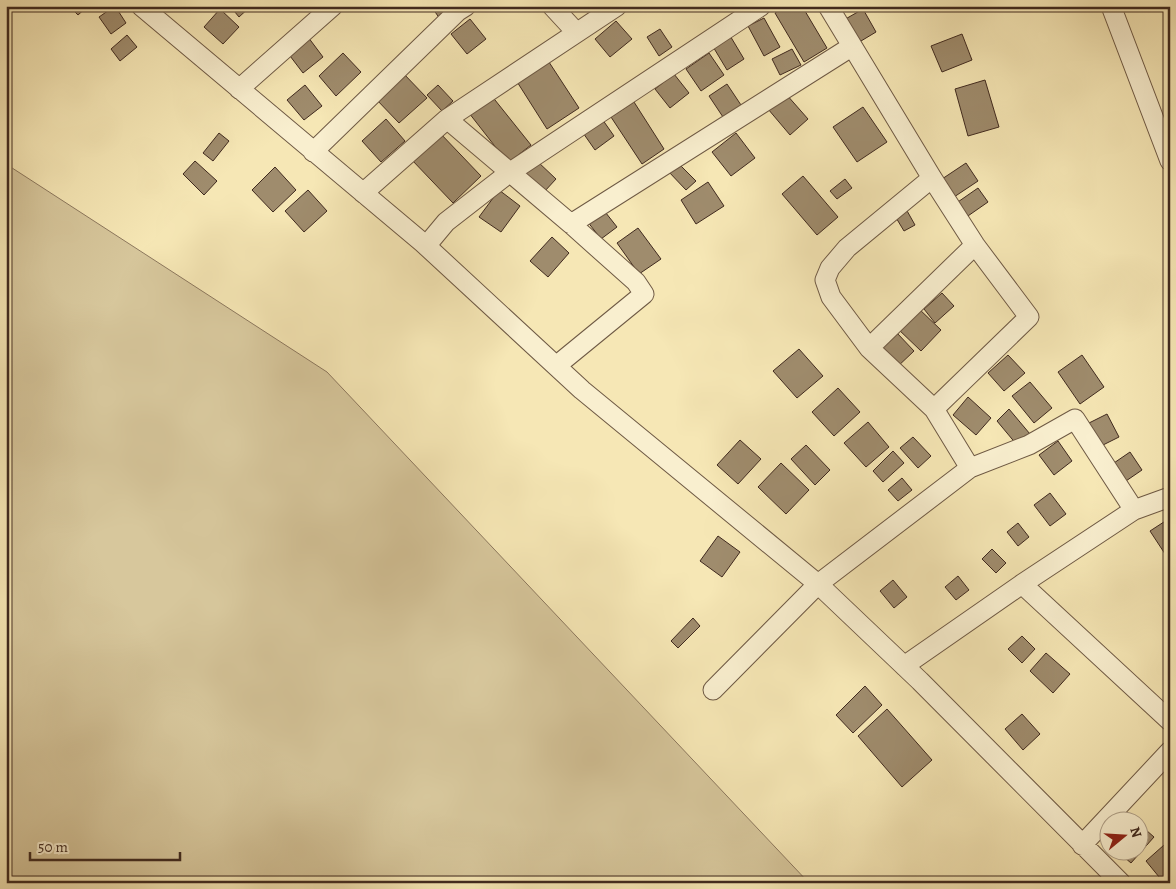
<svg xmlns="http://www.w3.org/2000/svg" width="1176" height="889" viewBox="0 0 1176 889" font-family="Alegreya,serif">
	<rect width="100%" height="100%" fill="#f6e7b5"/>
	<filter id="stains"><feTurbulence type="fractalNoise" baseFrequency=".004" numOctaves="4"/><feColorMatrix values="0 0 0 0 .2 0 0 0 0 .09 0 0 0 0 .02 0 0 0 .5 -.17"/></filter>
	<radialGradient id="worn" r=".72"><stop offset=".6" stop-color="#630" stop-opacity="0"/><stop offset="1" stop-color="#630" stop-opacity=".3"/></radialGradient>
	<path fill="#d7c79c" stroke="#8c785e" d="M6 164 327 372 809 883H6Z"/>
	<path fill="#9f8c6d" stroke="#402a1f" d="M73 6H88L78 15 71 8Z
		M115 6 126 23 111 34 99 17Z
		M230 6H251L239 17Z
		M431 6H457L440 19Z
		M785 6H802L827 48 804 62 775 13Z
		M220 9 239 27 223 44 204 27Z
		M863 9 876 32 856 44 842 21Z
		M764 18 780 47 764 56 748 26Z
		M470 19 486 39 467 54 451 34Z
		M616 21 632 39 610 57 595 39Z
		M660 29 672 47 659 56 647 37Z
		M729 34 744 59 727 70 712 45Z
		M962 34 972 60 942 72 931 46Z
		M127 35 137 47 120 61 111 49Z
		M308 37 323 57 303 73 287 52Z
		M792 49 801 65 780 75 772 59Z
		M343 53 361 72 336 96 319 76Z
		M709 53 724 75 701 91 686 69Z
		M545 56 579 108 547 129 514 77Z
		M402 72 427 98 399 123 375 98Z
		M674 74 689 93 670 108 655 89Z
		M985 80 999 127 968 136 955 89Z
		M727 84 743 108 725 120 709 96Z
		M305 85 322 106 304 120 287 100Z
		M438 85 453 101 442 111 427 95Z
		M786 94 808 119 790 135 768 109Z
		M491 95 531 145 508 163 469 113Z
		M634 102 664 149 642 164 611 117Z
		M863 107 887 142 857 162 833 127Z
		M600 116 614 136 595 150 581 130Z
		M386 119 405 141 381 162 362 141Z
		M439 132 481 176 453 203 411 159Z
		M219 133 229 141 213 161 203 153Z
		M736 133 755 158 731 176 712 152Z
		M195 161 217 181 204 195 183 174Z
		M537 161 556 179 544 192 524 175Z
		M677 162 696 181 686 190 668 171Z
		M966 163 978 181 951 199 939 181Z
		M275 167 296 190 273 212 252 190Z
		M803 176 838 217 817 235 782 194Z
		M845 179 852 188 837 199 830 191Z
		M708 182 724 206 696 224 681 200Z
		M978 188 988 202 965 218 955 204Z
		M308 190 327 211 304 232 285 211Z
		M499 190 520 206 501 232 479 217Z
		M602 208 617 227 601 239 587 221Z
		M906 209 915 225 904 231 895 216Z
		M638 228 661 259 639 274 617 243Z
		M552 237 569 253 548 277 530 261Z
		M942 293 954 306 935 323 924 309Z
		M917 307 941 330 921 351 897 328Z
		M897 333 914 351 895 369 878 352Z
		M799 349 823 376 797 398 773 371Z
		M1008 355 1025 373 1004 391 988 373Z
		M1082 355 1104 387 1080 404 1058 372Z
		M1030 382 1052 408 1034 423 1012 396Z
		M838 388 860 412 834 436 812 412Z
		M968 397 991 418 976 435 953 415Z
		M1009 409 1030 434 1017 445 997 421Z
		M1107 414 1119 437 1101 446 1089 423Z
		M868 422 889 447 866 467 844 443Z
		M913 437 931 456 918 468 900 448Z
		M740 440 761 459 738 484 717 465Z
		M1058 441 1072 461 1054 475 1039 455Z
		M806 445 830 470 815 485 791 459Z
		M893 451 904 463 883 482 873 471Z
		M1130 452 1142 470 1123 483 1111 465Z
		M781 463 809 490 786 514 758 487Z
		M902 478 912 490 898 501 888 490Z
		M1050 493 1066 514 1050 526 1034 505Z
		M1170 518V560H1169L1150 531Z
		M1018 523 1029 537 1018 546 1007 532Z
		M718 536 740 552 722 577 700 561Z
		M992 549 1006 563 996 573 982 559Z
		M958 576 969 590 956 600 945 587Z
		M893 580 907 597 894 608 880 591Z
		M693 618 700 626 678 648 671 641Z
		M1022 636 1035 649 1022 663 1008 649Z
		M1046 653 1070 674 1053 693 1030 671Z
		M865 686 882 705 853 733 836 715Z
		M887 709 932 760 902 787 858 736Z
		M1022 714 1040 734 1023 750 1005 729Z
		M1138 823 1154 837 1131 863 1118 852H1138Z
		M1164 845 1170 852V883H1164L1146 861Z"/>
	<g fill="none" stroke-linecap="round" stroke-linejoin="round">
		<g stroke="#6e5944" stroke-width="21">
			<path id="street" d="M141 6 423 243 582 390 818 584 920 681 1121 883
				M552 6 576 32
				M828 6 932 178 975 245 1029 317 934 409
				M1111 6 1170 161
				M239 89 333 6
				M447 119 571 224 636 282 644 294 556 366
				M313 152 458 11 466 6
				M932 178 847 248 830 268 825 280 831 297 869 348 934 409 970 468
				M363 193 447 119 617 6
				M571 224 851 47
				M426 246 446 222 509 173 761 6
				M869 348 975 245
				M1022 584 1170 721
				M904 666 1022 584 1134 510 1170 497
				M713 690 818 584 970 468 1029 445 1075 419 1134 510
				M1082 845 1170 751"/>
		</g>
		<use href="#street" stroke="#f9efcf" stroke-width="19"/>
	</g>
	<rect width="1176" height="889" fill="none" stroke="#f6e7b5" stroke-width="25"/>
	<rect x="8" y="8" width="1161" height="874" fill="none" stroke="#402a1f" stroke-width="2.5"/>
	<rect x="12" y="12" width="1151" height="864" fill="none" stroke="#402a1f"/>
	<g transform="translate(1124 836) rotate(72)"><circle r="24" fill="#f9efcf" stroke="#afa089"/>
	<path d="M0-4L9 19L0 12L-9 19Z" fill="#8f2418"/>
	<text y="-8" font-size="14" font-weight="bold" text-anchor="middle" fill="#402a1f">N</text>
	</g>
	<path d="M30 852v8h150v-8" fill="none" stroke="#402a1f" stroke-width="2.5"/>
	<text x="38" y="852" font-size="15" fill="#402a1f" stroke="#f9efcf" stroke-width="4" paint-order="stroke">50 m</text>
	<rect width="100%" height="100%" filter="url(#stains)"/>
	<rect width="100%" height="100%" fill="url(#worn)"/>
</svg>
